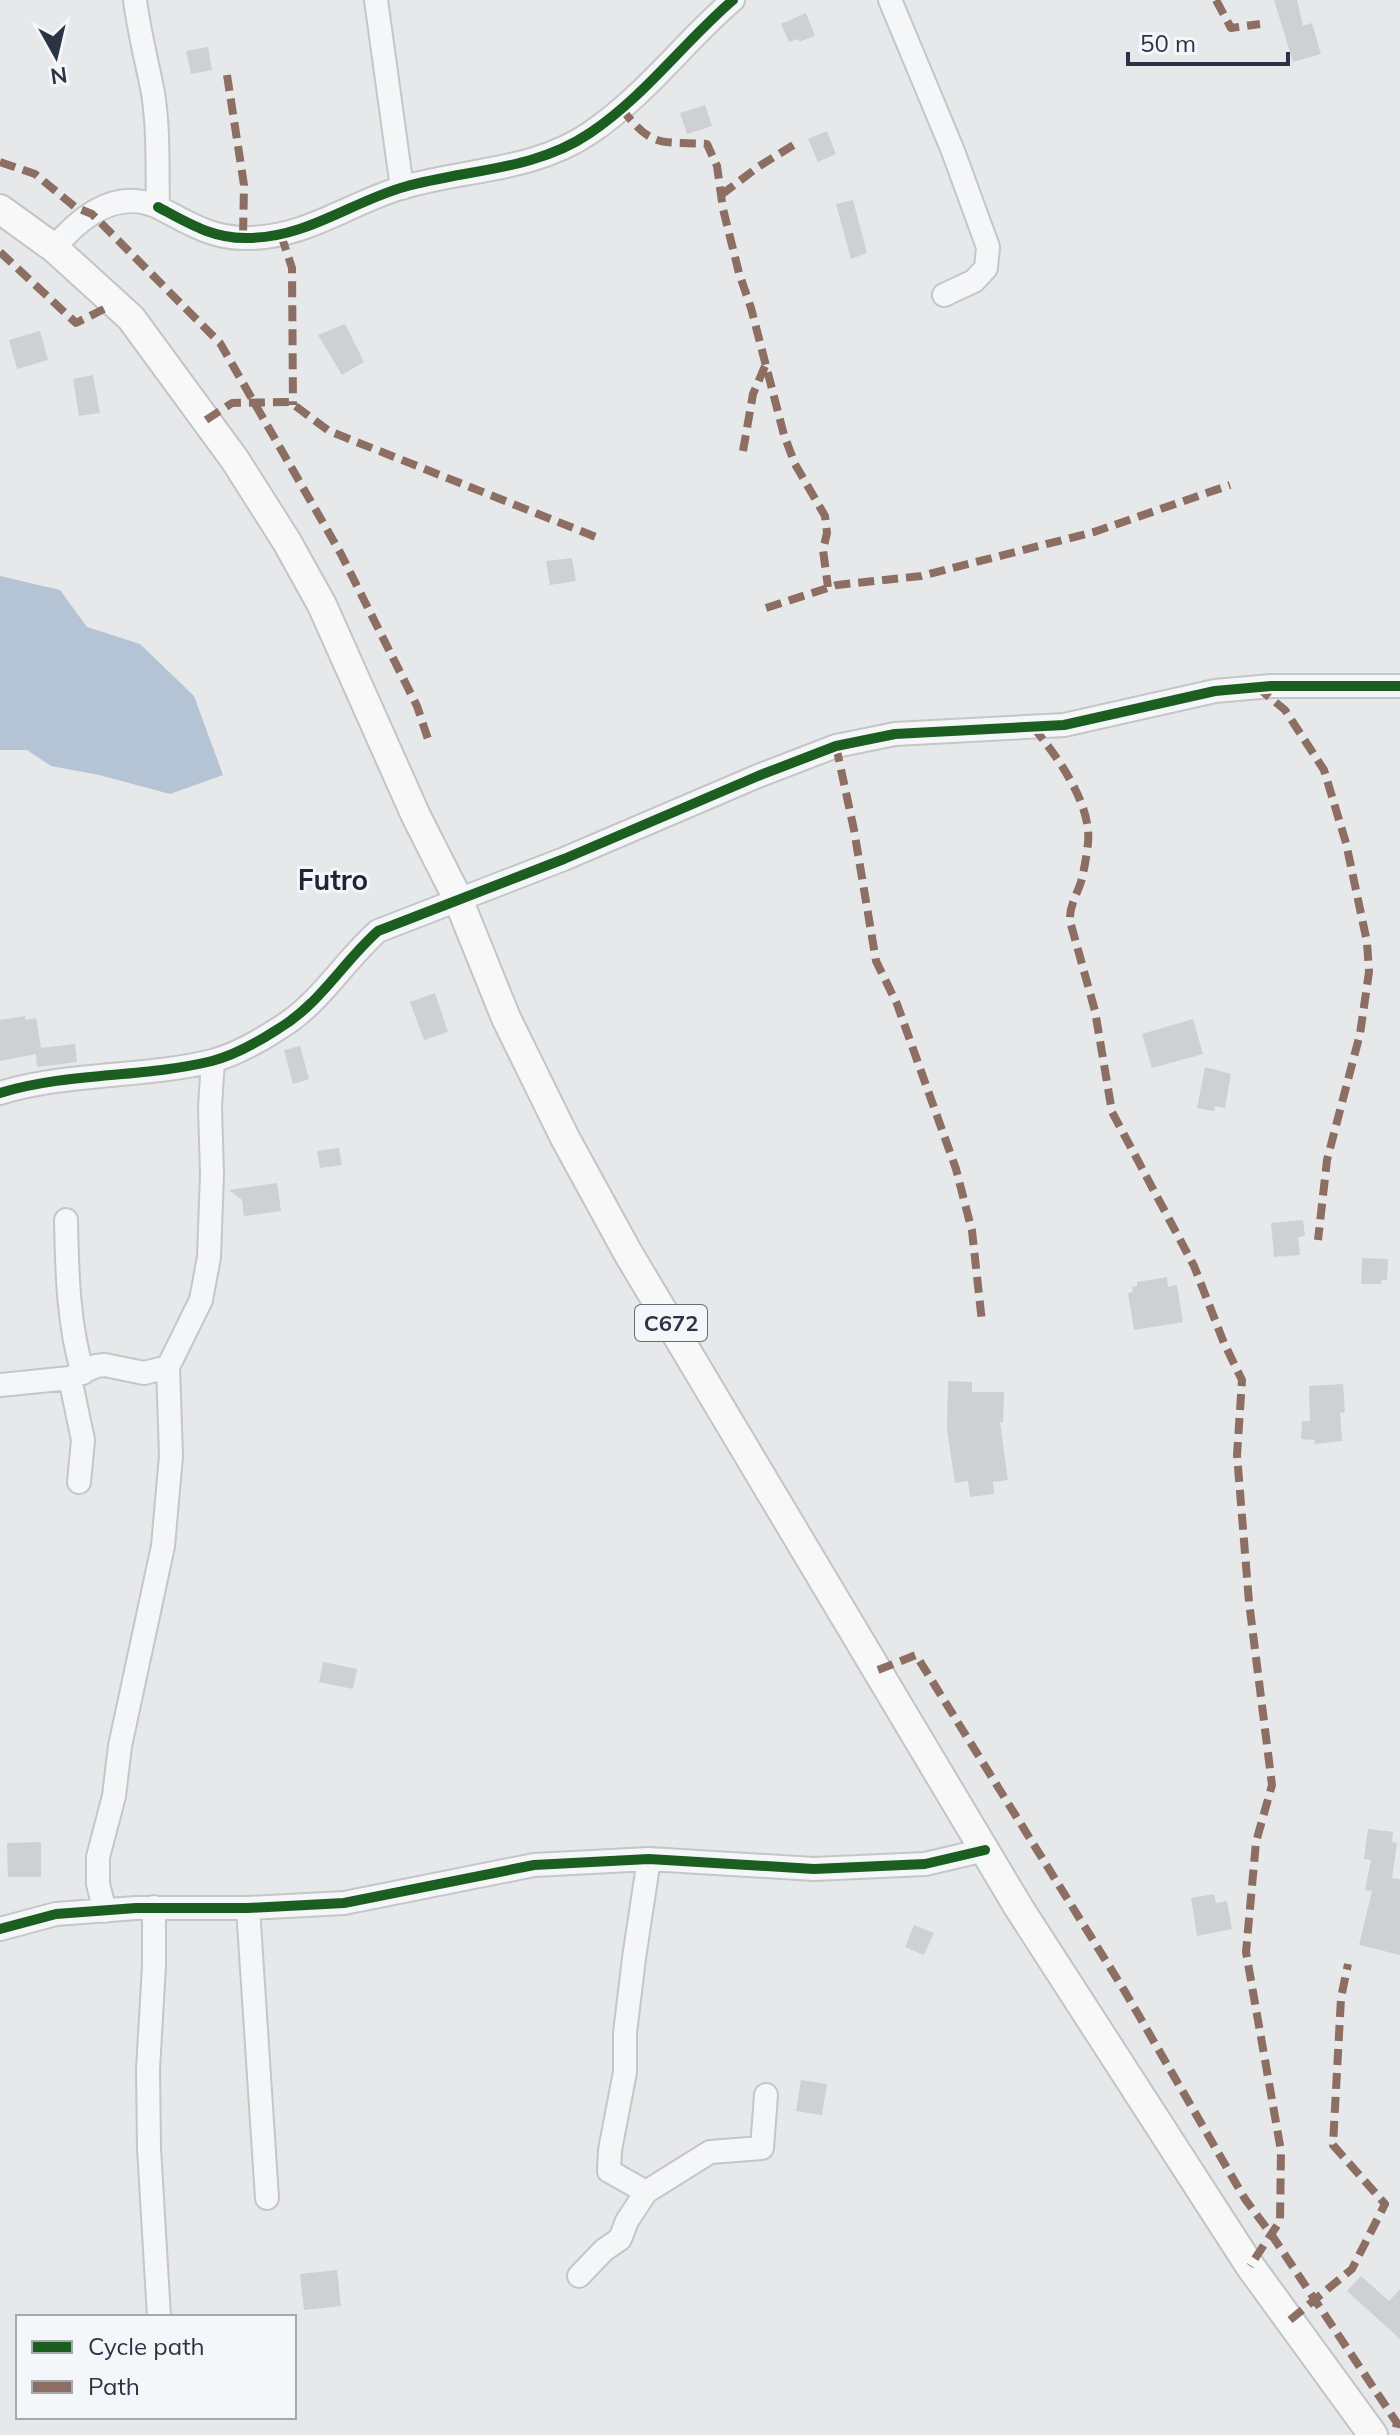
<svg xmlns="http://www.w3.org/2000/svg" width="1400" height="2435" viewBox="0 0 1400 2435" font-family="Mulish,sans-serif">
	<rect width="100%" height="100%" fill="#e6e8ea"/>
	<path fill="#b4c4d5" d="M0 576 60 590 87 627 140 644 194 696 223 775 170 794 99 775 51 766 27 750H0Z"/>
	<path fill="#ced0d3" d="M1274 0H1297L1303 26 1312 23 1321 54 1293 62Z
		M806 13 815 36 799 42 798 39 789 42 781 24Z
		M208 47 212 70 191 74 186 51Z
		M705 105 712 126 687 134 680 113Z
		M827 131 836 154 818 162 808 139Z
		M853 200 867 253 851 259 836 204Z
		M345 324 364 362 342 375 318 335Z
		M40 331 48 360 17 369 9 340Z
		M93 375 100 413 79 416 73 379Z
		M572 558 576 581 550 585 546 561Z
		M435 993 448 1032 424 1040 410 1002Z
		M25 1016 26 1020 36 1018 41 1048 75 1044 77 1062 37 1067 36 1054 0 1061V1020Z
		M1193 1019 1203 1054 1152 1068 1142 1034Z
		M300 1046 309 1079 293 1084 284 1050Z
		M1205 1067 1231 1074 1225 1108 1215 1106 1214 1111 1197 1108Z
		M339 1148 342 1165 320 1168 317 1151Z
		M277 1183 281 1211 244 1216 242 1200 229 1190Z
		M1303 1220 1305 1236 1298 1237 1300 1255 1274 1257 1271 1223Z
		M1362 1258 1388 1259 1387 1280H1382L1381 1284H1361Z
		M1167 1277 1168 1287 1177 1285 1183 1322 1134 1330 1128 1293 1133 1292 1132 1287 1137 1286V1282Z
		M948 1381 972 1382V1392H1004L1003 1422H1000L1008 1480 993 1482 994 1494 970 1497 968 1481 955 1483 947 1430Z
		M1343 1384 1345 1412 1340 1413 1342 1441 1314 1444 1315 1440 1301 1439 1302 1421H1310L1309 1386Z
		M323 1662 357 1669 353 1689 319 1682Z
		M1368 1829 1393 1832 1392 1842 1397 1843 1392 1878 1400 1879V1955L1359 1945 1372 1891 1365 1890 1371 1860 1364 1859Z
		M41 1842V1877H8L7 1843Z
		M1214 1894 1216 1903 1227 1901 1232 1929 1197 1936 1191 1898Z
		M914 1925 934 1933 924 1955 905 1947Z
		M801 2080 827 2084 822 2115 796 2111Z
		M337 2270 341 2306 304 2310 300 2274Z
		M1361 2276 1389 2301 1400 2289V2339L1347 2291Z"/>
	<g fill="none" stroke-linecap="round" stroke-linejoin="round">
		<g stroke="#c4c6c8" stroke-width="26">
			<path id="minor" d="M376 0 402 188
				M890 0 953 151 988 247 986 268 974 281 944 295
				M158 207C188 223 213 239 248 238 306 238 351 202 404 187 467 169 534 171 590 133 645 96 684 42 733 0
				M54 248C80 217 116 188 158 207 157 168 159 131 153 93 147 62 139 32 135 0
				M0 1093C68 1072 143 1078 212 1061 235 1055 258 1042 278 1029 319 1005 343 962 378 931L564 859 758 776 836 746 895 734 1064 725 1215 691 1271 686H1400
				M66 1220C67 1271 68 1325 83 1373
				M70 1378 83 1440 79 1482
				M0 1385 70 1378 96 1366 105 1365 144 1373 168 1367
				M154 1907V1966L148 2069 149 2148 159 2317
				M248 1908 267 2198
				M105 1911 98 1884V1857L114 1796 120 1746 163 1546 171 1456 168 1367 201 1300 209 1257 212 1174 210 1107 213 1061
				M0 1929 56 1914 136 1908H248L344 1903 534 1865 649 1859 814 1869 925 1864 985 1850
				M646 2192 609 2171 610 2150 625 2072V2033L634 1958 649 1859
				M579 2276 604 2250 620 2239 627 2221 646 2192 710 2152 762 2148 766 2095"/>
		</g>
		<g stroke="#c2c5c8" stroke-width="32">
			<path id="major" d="M0 209 54 248 131 318 235 460 287 542 322 605 416 816 458 899 506 1018 565 1138 628 1253 1019 1908 1250 2266 1373 2435"/>
		</g>
		<use href="#minor" stroke="#f5f6f7" stroke-width="22"/>
		<use href="#major" stroke="#f8f8f8" stroke-width="28"/>
		<path stroke="#8d6e63" stroke-width="8" stroke-dasharray="16 8" stroke-linecap="butt" d="M1216 0 1231 28 1260 24
			M227 75 244 185 243 238
			M621 108C653 149 659 141 707 144L717 166 723 209 739 273 751 308 784 435 795 464 825 516 827 533 823 550 828 587
			M0 162 35 174 75 207 92 214 220 343 341 554 417 706 428 739
			M721 195 758 167 795 144
			M281 235 292 268 293 405
			M0 252 76 323 104 309
			M206 420 232 403 290 402 329 431 601 539
			M743 451 753 394 765 366
			M766 608 837 585 921 576 1094 532 1230 485
			M1257 687 1285 710 1324 770 1346 843 1367 942 1369 972 1360 1034 1327 1160 1318 1240
			M1033 727C1057 756 1092 804 1088 843 1087 853 1085 864 1083 874 1080 891 1069 903 1070 921L1095 1011 1112 1112 1194 1266 1224 1343 1242 1380 1237 1455 1249 1602 1272 1785 1256 1842 1246 1952 1281 2151 1280 2221 1250 2266
			M836 746 854 830 876 961 897 1004 956 1169 972 1231 982 1322
			M878 1670 916 1655 1124 1990 1245 2199 1271 2234 1397 2423 1394 2435
			M1290 2320 1352 2269 1385 2204 1333 2145 1341 1998 1348 1964"/>
		<g stroke="#f4f6f9" stroke-width="15">
			<path id="cycleway" d="M158 207C188 223 213 239 248 238 306 238 351 202 404 187 467 169 534 171 590 133 645 96 684 42 733 0
				M0 1093C68 1072 143 1078 212 1061 235 1055 258 1042 278 1029 319 1005 343 962 378 931L564 859 758 776 836 746 895 734 1064 725 1215 691 1271 686H1400
				M0 1929 56 1914 136 1908H248L344 1903 534 1865 649 1859 814 1869 925 1864 985 1850"/>
		</g>
		<use href="#cycleway" stroke="#1b5e20" stroke-width="10"/>
	</g>
	<g text-anchor="middle" dominant-baseline="central" stroke-width="6" stroke-linejoin="round" paint-order="stroke">
		<rect fill="#f4f6f9" stroke="#676e7b" stroke-width="2" x="635" y="1305" width="72" height="36" rx="6"/>
		<g font-size="22" font-weight="bold" fill="#2b3445">
			<text x="671" y="1323">C672</text>
		</g>
		<g font-size="28" font-weight="bold" fill="#1d2536" stroke="#f4f6f9">
			<text x="333" y="879">Futro</text>
		</g>
	</g>
	<rect x="16" y="2315" width="280" height="104" fill="#f4f6f9" stroke="#a4a8b1" stroke-width="2"/>
	<rect x="32" y="2341" width="40" height="12" fill="#1b5e20" stroke="#a4a8b1" stroke-width="2"/>
	<text x="88" y="2355" font-size="24" fill="#2b3445">Cycle path</text>
	<rect x="32" y="2381" width="40" height="12" fill="#8d6e63" stroke="#a4a8b1" stroke-width="2"/>
	<text x="88" y="2395" font-size="24" fill="#2b3445">Path</text>
	<g transform="translate(56 56) rotate(172)" stroke="#f4f6f9" stroke-width="6" paint-order="stroke">
	<path d="M0-6L14 30L0 20L-14 30Z" fill="#2b3445"/>
	<text y="-12" font-size="22" font-weight="bold" text-anchor="middle" fill="#2b3445">N</text>
	</g>
	<path d="M1128 52v12h160v-12" fill="none" stroke="#2b3445" stroke-width="4"/>
	<text x="1140" y="52" font-size="24" fill="#2b3445" stroke="#f4f6f9" stroke-width="6" paint-order="stroke">50 m</text>
</svg>
